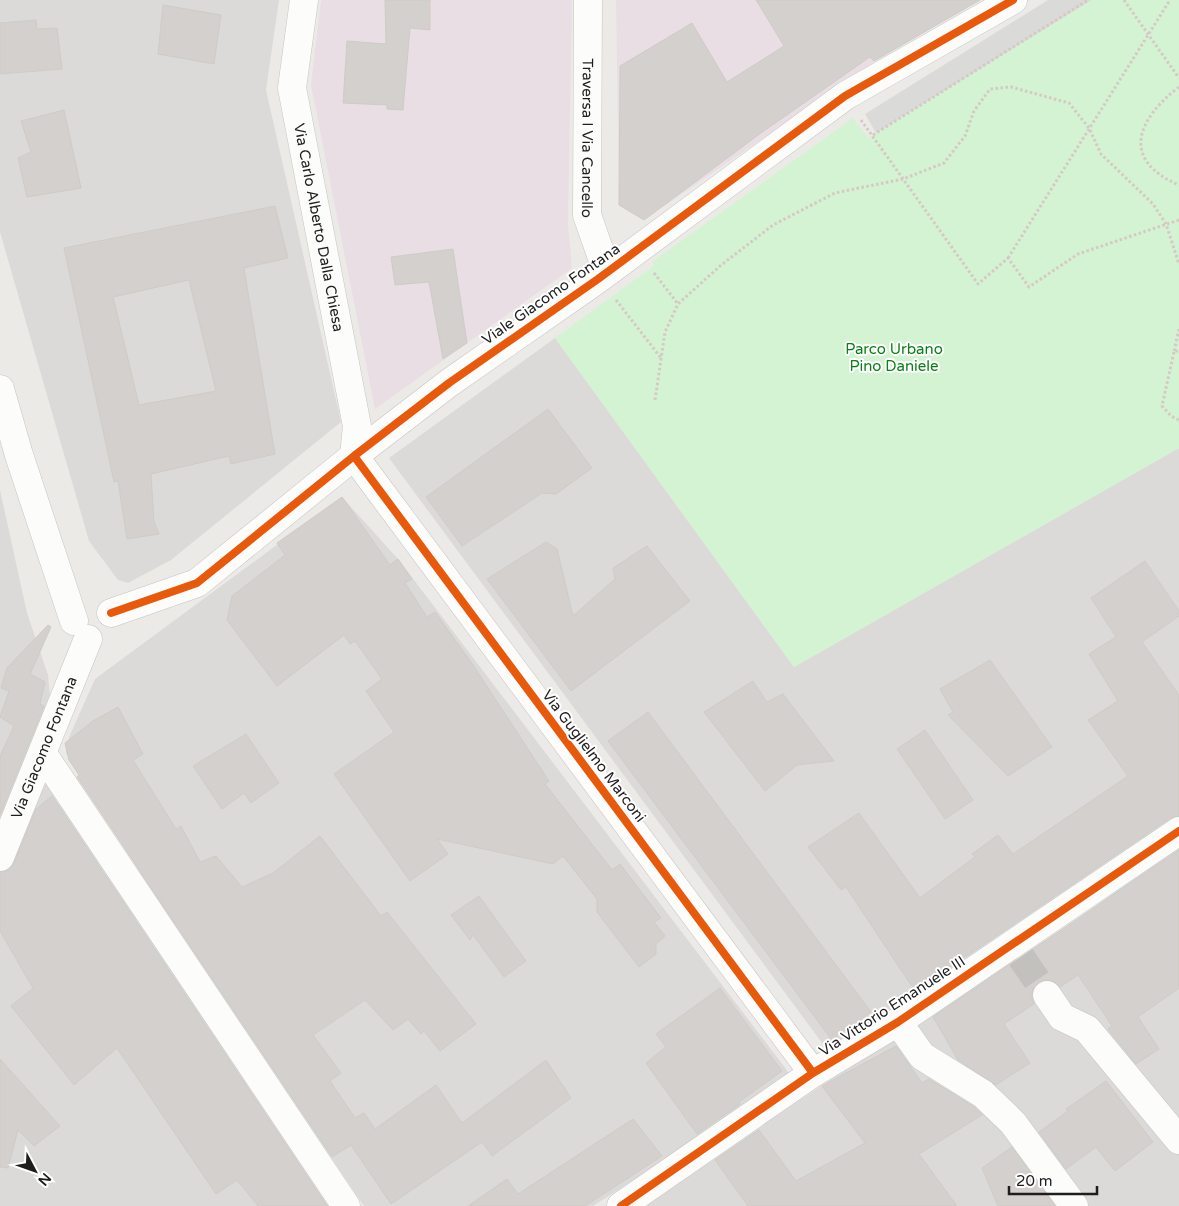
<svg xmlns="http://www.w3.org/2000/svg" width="1179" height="1206" viewBox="0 0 1179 1206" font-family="'Varela Round',sans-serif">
	<rect width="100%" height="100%" fill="#eceae6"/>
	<path fill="#dbdad8" d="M0 0H279L266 90 341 422 171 560 128 583 118 580 89 541 0 232Z
		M555 338 794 667 1179 448V819L831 1055 389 458Z
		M0 490 27 613 48 675 51 709 0 820Z
		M342 497 398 559 792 1077 593 1206H364L147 884 66 753V747L70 735 95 679Z
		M46 783 54 795 336 1206H0V878Z
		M1179 846V1206H643L821 1086 1075 921Z"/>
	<path fill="#eadee5" d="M321 0H572L568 225 572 268 375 409 311 85Z
		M616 0H980L874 62 644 220 619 205Z"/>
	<path fill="#dadad8" d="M1048 0H1092L876 133 865 114Z"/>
	<path fill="#d3f3d3" d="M1092 0H1179V448L794 667 555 338 654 266 652 262 853 118 868 138Z"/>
	<path fill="#d3d0cd" stroke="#cfccc7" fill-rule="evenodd" d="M385 0H430V30L410 28 403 110 387 109V105L343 103 347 41 386 44Z
		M756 0H980L874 61 870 57 761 133 644 220 619 205 620 66 692 23 727 82 784 46Z
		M163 5 221 15 214 64 158 54Z
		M36 20 37 29 57 28 62 69 0 74V23Z
		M64 110 81 188 27 197 18 158 31 152 21 121Z
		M275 206 288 258 244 268 275 454 231 464 229 456 151 474 154 522 159 534 127 539 118 481 114 482 64 248ZM189 280 216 391 139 405 113 297Z
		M453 249 467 343 443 359 429 282 395 285 391 257Z
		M548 409 592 468 556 494 542 493 462 546 426 497Z
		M342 497 390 565 398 559 412 579 405 583 427 617 435 612 473 665 549 781 545 784 612 870 620 864 661 918 654 922 665 936 656 944V954L639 967 597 912V899L563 856 553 864 437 839 448 854 410 881 334 774 394 732 366 691 382 679 355 641 350 644 344 635 277 686 227 620 232 596 285 555 277 543Z
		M546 542 557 549 573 616 615 579 613 568 647 546 690 601 571 691 487 579Z
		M1145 561 1179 611V616L1142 642 1179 695V816L1170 818 915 991 846 887 841 890 808 847 859 813 920 898 975 857 972 854 998 835 1013 854 1128 776 1088 720 1118 701 1089 654 1116 637 1091 598Z
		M48 625 51 627 30 674 45 682 40 704 44 706 0 815V756L14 726 0 717 9 691 1 688 7 668Z
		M990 660 1052 747 1008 776 948 715 953 712 940 689Z
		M753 681 767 702 783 694 834 761 797 765 765 791 704 712Z
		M118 707 143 754 133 760 176 829 181 826 200 862 216 856 242 887 273 873 320 836 381 916 387 912 476 1024 440 1051 424 1031 421 1034 408 1019 393 1030 365 1000 313 1035 341 1073 330 1081 355 1118 364 1113 375 1129 436 1085 462 1123 546 1060 571 1098 492 1156 482 1142 391 1204 351 1145 332 1157 77 777 79 775 69 760 65 743 93 721Z
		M648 712 871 1012 832 1040 608 741Z
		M925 730 973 800 945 819 897 749Z
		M246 734 279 783 251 803 244 793 222 809 193 766Z
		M52 796 327 1206H258L237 1180 216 1194 117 1048 74 1085 11 1006 33 988 0 931V872L9 870 14 863 36 809Z
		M1179 850V988L1138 1017 1159 1049 1136 1064 1108 1029 1112 1026 1078 975 1060 987 1053 981 1045 980 1039 982 1033 989 1032 997 1034 1004 1004 1024 1030 1063 996 1085 958 1060 933 1017Z
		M479 896 526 961 504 977 473 935 470 940 451 915Z
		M720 988 782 1071 739 1102 740 1104 697 1134 646 1063 666 1047 656 1034Z
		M896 1046 922 1083 929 1079 973 1106 982 1115 919 1154 957 1206H748L715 1160 759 1130 796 1181 865 1143 822 1086Z
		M0 1059 60 1126 34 1146 18 1130 8 1168 0 1167Z
		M1106 1081 1153 1142 1115 1171 1096 1147 1066 1169 1039 1132 1068 1111 1066 1109Z
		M633 1119 662 1156 585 1206H468L507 1179 518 1194Z
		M1012 1147 1055 1206H998L982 1168Z"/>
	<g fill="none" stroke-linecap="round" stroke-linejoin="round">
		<path stroke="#c3c1be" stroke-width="28" stroke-dasharray="28 14" stroke-linecap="butt" d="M1021 957 1047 995"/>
		<g stroke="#c5c4c2" stroke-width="29">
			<g id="minor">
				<path id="s1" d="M304 0 292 88 357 426 354 456"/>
				<path id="s2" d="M588 0 587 215 607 272"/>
				<path d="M0 389 19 455 74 621"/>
				<path d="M354 456 813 1073"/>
				<path d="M111 613 197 583 354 456 449 383 598 279 845 96 1013 0"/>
				<path d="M43 754 346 1206"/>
				<path id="s3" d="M0 857 88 639"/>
				<path d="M1047 995 1062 1017 1087 1029 1179 1140"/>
				<path d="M898 1022 922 1056 983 1094 1013 1123 1074 1206"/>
				<path d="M621 1206 813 1073 898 1022 1179 831"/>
			</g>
		</g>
		<path stroke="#d7c8c5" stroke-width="3" stroke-dasharray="2.5 2.5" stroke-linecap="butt" d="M1124 0 1179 78
			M1179 87C1137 119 1120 160 1179 185
			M861 120 978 284 1008 258 1029 287 1078 254 1179 220
			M873 135 1088 0
			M1008 258 1170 0
			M654 273 678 304
			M616 300 661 358
			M1179 329 1174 352 1179 350
			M1174 352 1162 406 1171 416 1179 420
			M655 400 665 332 678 304 720 266 773 225 835 193 903 179 944 163 965 136 974 111 990 89 1011 87 1069 103 1089 128 1101 154 1153 204 1166 224 1179 264"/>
		<use href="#minor" stroke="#fcfcfb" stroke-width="28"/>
		<g stroke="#fff" stroke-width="11">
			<path id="cycleway" d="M354 456 813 1073
				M111 613 197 583 354 456 449 383 598 279 845 96 1013 0
				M621 1206 813 1073 898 1022 1179 831"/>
		</g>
		<use href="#cycleway" stroke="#e8590c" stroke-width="8"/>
	</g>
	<g text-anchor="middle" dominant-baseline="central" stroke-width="4" stroke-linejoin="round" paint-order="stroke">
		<g font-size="15" fill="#1e1e1e" stroke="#fff">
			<text stroke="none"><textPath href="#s2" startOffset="138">Traversa I Via Cancello</textPath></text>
			<text stroke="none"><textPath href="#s1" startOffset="231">Via Carlo Alberto Dalla Chiesa</textPath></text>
			<text transform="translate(551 294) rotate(-35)">Viale Giacomo Fontana</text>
			<text stroke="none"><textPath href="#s3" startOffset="118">Via Giacomo Fontana</textPath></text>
			<text transform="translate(594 756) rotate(53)">Via Guglielmo Marconi</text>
			<text transform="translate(892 1006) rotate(-33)">Via Vittorio Emanuele III</text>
		</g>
		<g font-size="15" fill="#097f14" stroke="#fff">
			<text x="894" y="349">Parco Urbano<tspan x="894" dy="17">Pino Daniele</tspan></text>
		</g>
	</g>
	<g transform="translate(35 1171) rotate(131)" stroke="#ffffff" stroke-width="4" paint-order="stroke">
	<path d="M0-4L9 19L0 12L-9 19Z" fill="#1e1e1e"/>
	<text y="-8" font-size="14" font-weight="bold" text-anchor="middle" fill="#1e1e1e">N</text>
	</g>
	<path d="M1009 1186v8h88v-8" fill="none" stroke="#1e1e1e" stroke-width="2.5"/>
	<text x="1016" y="1186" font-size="15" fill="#1e1e1e" stroke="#ffffff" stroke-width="4" paint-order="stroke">20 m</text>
</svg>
